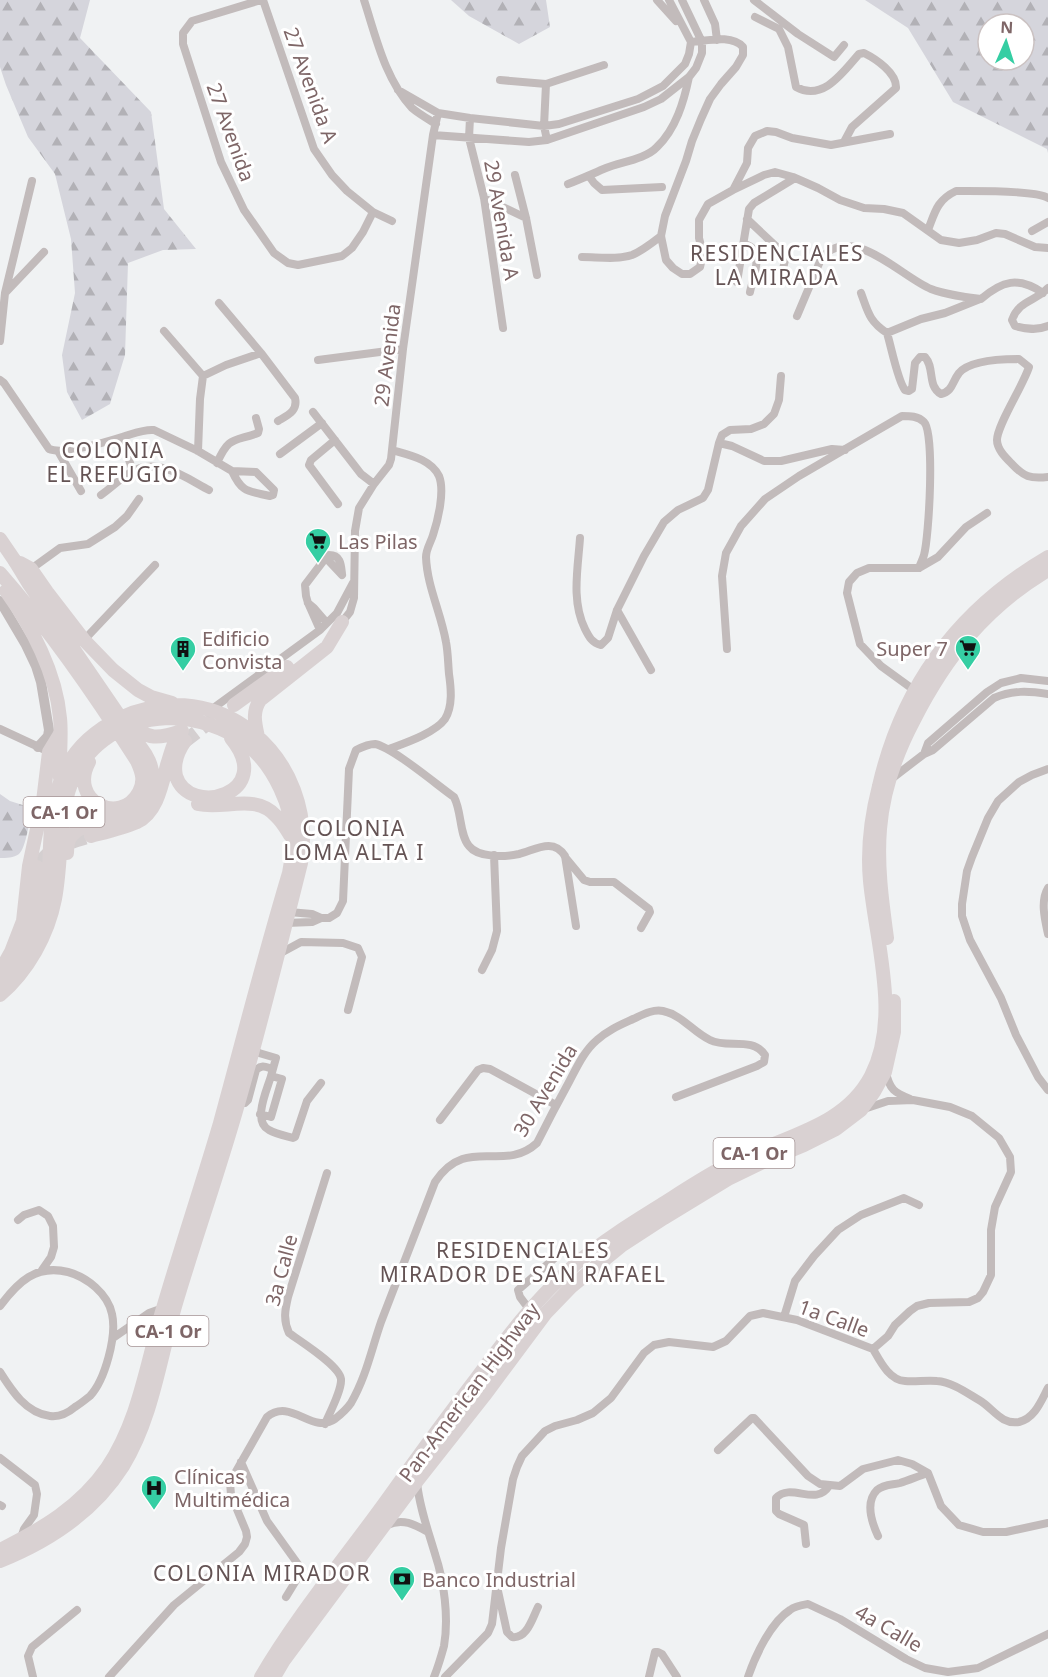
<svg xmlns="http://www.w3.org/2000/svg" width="1048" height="1677" viewBox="0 0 1048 1677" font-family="'Noto Sans',sans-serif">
	<defs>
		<pattern id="forest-firs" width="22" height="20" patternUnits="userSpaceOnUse" patternTransform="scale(1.5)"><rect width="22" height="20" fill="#d5d5dc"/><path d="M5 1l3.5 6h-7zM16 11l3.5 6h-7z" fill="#b2b1b6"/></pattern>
	</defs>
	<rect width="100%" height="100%" fill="#f0f2f3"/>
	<path fill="url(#forest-firs)" fill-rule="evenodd" d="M0 0H90L80 38 151 112 164 209 196 249 163 250 128 263 125 355 110 404 82 420 67 392 62 355 75 293 71 239 55 174 28 137 6 85 0 67Z
		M451 0H546L550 27 519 44 469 16Z
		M865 0H1048V153L1047 149 953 102 908 28ZM988 24H1024V60H988Z
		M0 794 10 801 32 808C30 818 26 848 19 854 14 858 6 858 0 858Z"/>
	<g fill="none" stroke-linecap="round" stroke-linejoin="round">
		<path stroke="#d4cfd0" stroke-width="14" stroke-dasharray="14 7" stroke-linecap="butt" d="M185 741 215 718
			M38 865C50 847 71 842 91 836"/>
		<path stroke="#c2bbbb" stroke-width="8" d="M261 0 192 21 183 33V44L221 162 244 210 274 253 288 263 298 265 342 256 352 248 363 232 373 212
			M263 0 314 149 332 175 347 191 373 212 392 221
			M364 0C376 37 385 79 412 108 419 114 428 119 436 124
			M657 0 676 21
			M704 0 715 24 717 40
			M754 0 798 34 834 57 844 45
			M755 17 779 29 788 47 796 87C823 102 843 72 859 54L864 53C876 59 897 73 896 88L852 127 844 142
			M691 42C707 41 731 34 743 47V55L736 67 721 84 710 99 701 119 692 141 686 161 665 216 661 236 666 260 673 268 682 274H690L700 267 703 254 699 238V220L708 204 733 190 747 163 748 148 755 136 767 131 776 132 792 138 831 145 890 134
			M500 80 546 84 604 65
			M546 84 544 126 547 140
			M398 90 438 113 470 118 544 126 559 124 638 99 663 86 685 64 689 54 691 42 669 0
			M470 118 469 138 484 198 503 328
			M433 135 529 142 547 140 644 107 661 99 689 77 696 68 702 53V42L682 0
			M515 175 526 218 537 275
			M589 176 594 183 602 190 662 187
			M568 184C581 179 594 173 606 168 621 162 646 159 657 147 676 129 684 101 689 77
			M733 190 764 175 775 172 793 177 818 188 840 200 864 208 884 209 903 213 941 240 959 243 977 240 996 233 1005 234 1035 247 1048 248
			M484 198 526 218
			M747 219 782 252 785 260 783 269
			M928 230C935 212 937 200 956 191 974 191 1036 190 1048 198
			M1032 231 1048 222
			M744 244C766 249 753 277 750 292
			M582 257C598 257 617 260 632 255 642 251 652 243 661 236
			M737 282 749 209 754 203 795 178
			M1048 288C1035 302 1019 300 1012 320L1015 326C1026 329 1037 331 1048 326
			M6 292 44 252
			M861 293C868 312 869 321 887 333 891 346 898 382 905 390L909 391 912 389 915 363 920 357H925C935 368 927 386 941 394 953 391 952 382 959 373 970 360 1003 359 1019 359L1029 367C1023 386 997 425 997 440 997 449 1005 457 1011 463 1024 477 1030 479 1048 477
			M219 303 261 353 295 398C298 411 288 415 278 421
			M797 316 821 259C851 221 901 277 931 289 947 295 964 297 981 299 1002 281 1018 276 1043 293
			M164 331 203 376 200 399 198 451
			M887 333 921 319 945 313 980 299
			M0 341 5 293 32 181
			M318 360 403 349
			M203 376 226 365 261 353
			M0 380 4 383 49 449C63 455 106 442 122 437 133 434 143 429 154 430L198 451 232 471 256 472 274 490 273 495 270 496C248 491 242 493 232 471
			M313 412 361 474 374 484
			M121 438 133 471
			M335 440 311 460 309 465 338 504
			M719 443 732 446 764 461H781L832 449 845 450
			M58 451 81 491
			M280 454 322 423
			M217 463C229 436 233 442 258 433L259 429 256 418
			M101 495C111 488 120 479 131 472 157 456 186 478 209 490
			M580 538C578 568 571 601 585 629 589 637 592 643 601 645L608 638 617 610 644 556 664 522 678 510 703 498 708 490 719 443 722 435 730 430 751 429 764 424 774 414 779 400 781 376
			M326 558 342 575
			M31 569 60 548 88 544 115 527 127 516 139 499
			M308 603 314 608 327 623
			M617 610 651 670
			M342 622 350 612 354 598 355 531 359 508 374 484 389 465 391 459 403 349 433 135 438 113
			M320 630 308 603 306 596 305 585 324 560 329 555C341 555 341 565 342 574
			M84 640 155 565
			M727 649 722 576 726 553 741 526 765 499 799 476 902 416C910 416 918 416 924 422 935 433 929 537 924 555 923 559 920 564 919 568
			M914 690 881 666 860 644 847 593 849 582 857 573 869 568H919L938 557 966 527 987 513
			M208 712 320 630 337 613 353 583
			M0 729 43 749
			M389 749C405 743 435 733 445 719 453 706 451 688 449 674 448 663 448 652 446 642 441 613 427 586 426 557 426 549 431 542 433 535 438 520 445 491 439 476 431 459 409 455 392 450
			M924 754 928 743 987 692 1001 683 1021 678 1048 681
			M1048 769 1032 775 1019 782 998 801 988 818 972 857 967 871 962 904V916L970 940 1001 998 1016 1035 1038 1077 1048 1090
			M890 780 924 754 933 750 994 698C1012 690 1029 691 1048 694
			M565 857 584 880 590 882H614L649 909 650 912 641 928
			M1048 888C1040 901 1045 920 1048 934
			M289 912 312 914 321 918
			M286 923 312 922 321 918H329L337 913 343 901 349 769 356 750C362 747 368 744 375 744 392 747 437 785 454 797 462 812 459 834 469 846 478 858 505 857 519 854 535 850 553 837 565 856L576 926
			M277 955 301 942 343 943 358 948 362 957 348 1010
			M482 970 492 950 497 931 494 855
			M253 1048 259 1053 276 1058 271 1076 282 1079 271 1117 260 1114
			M886 1073C890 1090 894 1092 910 1099
			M271 1076C267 1090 252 1121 269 1130 276 1134 286 1136 293 1138L295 1137 307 1101 321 1083
			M239 1101 245 1103 248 1100 256 1070C262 1064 266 1067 273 1069
			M864 1109 888 1101 913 1100 950 1107 972 1116 999 1138 1010 1157 1011 1172 995 1207 991 1230V1275L983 1292 978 1298 969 1302 929 1303 917 1306 910 1311 895 1325 888 1336 873 1349
			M440 1120 478 1070 483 1068 490 1069 556 1105
			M18 1220 24 1215 39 1210 48 1216 53 1226 54 1247 51 1257 42 1270
			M0 1306C18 1282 36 1264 68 1272 87 1277 108 1294 112 1314 117 1336 105 1380 90 1396 85 1400 80 1404 75 1407 68 1413 59 1417 50 1416 26 1413 12 1391 0 1372
			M529 1309 520 1297 518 1290 557 1256
			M784 1317 795 1281 814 1256 838 1230 861 1215 904 1198 919 1205
			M113 1338 149 1313 163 1308
			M873 1349C880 1361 889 1380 905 1381 915 1382 926 1380 937 1381 952 1382 967 1393 979 1400 993 1408 1001 1425 1019 1422 1035 1418 1041 1401 1048 1388
			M325 1424C329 1414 342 1390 341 1379 339 1365 301 1342 289 1333 283 1320 285 1310 288 1297L327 1173
			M718 1450 752 1418H754L808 1476 820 1484 840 1486 863 1469 898 1460 912 1464 928 1473 941 1506 959 1525 983 1532H1006L1048 1523
			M0 1458 35 1485 37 1494 34 1515 24 1529 21 1538
			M241 1462 267 1521 300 1567V1574L286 1597
			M417 1482C419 1506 428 1530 435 1554 444 1581 449 1617 444 1646 441 1657 438 1667 434 1677
			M0 1505 2 1506
			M387 1525C403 1518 414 1524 428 1532
			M878 1536C872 1523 865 1502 877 1490 884 1484 893 1485 900 1483 909 1480 919 1476 928 1473
			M806 1544 804 1525 779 1514 776 1511V1498C791 1482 816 1507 829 1486
			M498 1591 507 1632 512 1637C527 1639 532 1619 538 1607
			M33 1677 28 1656 32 1647 77 1610
			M109 1677 174 1605 239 1552 245 1544 247 1537 246 1531 231 1495 230 1482 267 1417C291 1397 312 1435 335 1419 340 1415 347 1409 351 1403 366 1377 371 1351 381 1322 399 1275 417 1229 435 1182 467 1134 503 1174 537 1143 547 1123 558 1102 569 1082 577 1067 584 1051 597 1040 608 1030 620 1025 633 1019 642 1015 652 1009 663 1011 682 1015 693 1032 710 1040 727 1049 752 1036 765 1055L764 1062 757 1066 676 1097
			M445 1677 488 1633 492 1624 501 1548 513 1479 517 1467 522 1456 545 1431 555 1426 577 1420 593 1413 611 1398 644 1353 654 1345 669 1342 713 1347 726 1341 750 1316 763 1313 797 1320 873 1349
			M649 1677 655 1652H658L662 1654 677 1677
			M748 1677C755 1656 771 1622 790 1610 795 1606 802 1605 808 1604L840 1619 906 1659 925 1668 948 1672 978 1668 1048 1634"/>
		<path stroke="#c2bbbb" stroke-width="10" d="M0 601 26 645 36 666 41 682 49 730 48 736 38 747"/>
		<path stroke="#d9d1d2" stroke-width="14" d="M0 539 15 561"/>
		<path stroke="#d9d1d2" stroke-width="14" d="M15 561 29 584 146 755C152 765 154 776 152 787 144 829 93 812 72 835 67 840 67 847 67 853
			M20 563 31 569 47 592 84 640 113 670 138 690 151 697 172 703
			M0 573C51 631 95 695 137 761 142 772 145 781 139 792 120 827 68 801 89 762
			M6 591C32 627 56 673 60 718 62 737 59 758 60 778
			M234 705 287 667
			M131 721C145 742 161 738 182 731
			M258 737C255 723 252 712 260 700L327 647 342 622
			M185 741C178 751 173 763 176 776 189 818 277 794 231 738
			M198 804C224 810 255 793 276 816 282 821 286 829 290 835
			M91 836C106 832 123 828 137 822 157 813 162 784 167 765 171 753 173 741 182 731
			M32 917 37 867
			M887 938C882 901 877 865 880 829 883 791 896 754 914 720 946 657 986 607 1048 570
			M2 968 11 952 23 921 29 866 43 801 49 752 60 734
			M0 979C25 955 39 925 48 892 51 852 47 807 65 770 76 747 97 729 120 718 220 671 318 759 301 863 281 943 261 1024 238 1104 219 1171 196 1236 176 1303 160 1357 153 1417 123 1466 94 1512 50 1541 0 1561
			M0 995C28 971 48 935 55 899 66 841 51 780 104 740 122 726 145 719 168 718 195 718 226 727 248 745 274 767 293 807 293 841 293 852 291 862 289 873 264 956 243 1039 220 1123 202 1184 182 1244 164 1305 147 1360 140 1419 107 1468 80 1507 42 1529 0 1550
			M261 1677C298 1614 346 1557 389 1497 417 1458 446 1418 476 1379 507 1337 537 1297 577 1263 603 1241 632 1223 661 1205 680 1193 698 1181 718 1170 733 1162 749 1155 764 1148 805 1131 849 1118 871 1076 901 1018 876 943 870 881 867 849 871 817 879 786 902 686 959 609 1048 557
			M274 1677 284 1660 417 1481 484 1396 545 1314 572 1286 621 1246 664 1218 728 1179 763 1162 804 1145 836 1129 861 1110 874 1092 885 1072 894 1032V1001"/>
	</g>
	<defs>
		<g id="supermarket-pin" transform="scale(1.35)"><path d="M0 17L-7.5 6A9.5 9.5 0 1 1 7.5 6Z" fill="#35cea3" stroke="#fff"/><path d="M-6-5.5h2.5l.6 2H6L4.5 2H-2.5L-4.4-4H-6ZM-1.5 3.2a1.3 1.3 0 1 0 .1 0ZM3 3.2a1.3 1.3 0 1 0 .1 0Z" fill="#111"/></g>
		<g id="building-pin" transform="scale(1.35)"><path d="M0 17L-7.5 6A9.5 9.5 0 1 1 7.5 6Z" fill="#35cea3" stroke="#fff"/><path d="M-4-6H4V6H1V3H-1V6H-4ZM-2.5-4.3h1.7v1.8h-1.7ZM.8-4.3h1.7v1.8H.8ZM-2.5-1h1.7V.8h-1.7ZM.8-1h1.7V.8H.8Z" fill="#111"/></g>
		<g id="hospital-pin" transform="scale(1.35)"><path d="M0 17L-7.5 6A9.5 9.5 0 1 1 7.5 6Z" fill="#35cea3" stroke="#fff"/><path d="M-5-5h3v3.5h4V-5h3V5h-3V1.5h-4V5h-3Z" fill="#111"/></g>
		<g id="bank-pin" transform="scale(1.35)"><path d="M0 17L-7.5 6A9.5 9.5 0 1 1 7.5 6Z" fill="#35cea3" stroke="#fff"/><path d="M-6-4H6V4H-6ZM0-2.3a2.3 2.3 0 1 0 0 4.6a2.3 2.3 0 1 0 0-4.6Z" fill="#111"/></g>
	</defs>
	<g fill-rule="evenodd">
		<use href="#supermarket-pin" x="318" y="541"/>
		<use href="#supermarket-pin" x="968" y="648"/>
		<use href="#building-pin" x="183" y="649"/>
		<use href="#hospital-pin" x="154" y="1488"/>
		<use href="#bank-pin" x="402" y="1579"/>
	</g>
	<g text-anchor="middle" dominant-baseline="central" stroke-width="6" stroke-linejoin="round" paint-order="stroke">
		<g fill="#fff" stroke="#a59495" stroke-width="1.5">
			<rect x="23.5" y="797" width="81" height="30" rx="4.5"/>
			<rect x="713.5" y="1138" width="81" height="30" rx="4.5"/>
			<rect x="127.5" y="1316" width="81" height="30" rx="4.5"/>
		</g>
		<g font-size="18" font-weight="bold" fill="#7e6667">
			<text x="64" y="812">CA-1 Or</text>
			<text x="754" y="1153">CA-1 Or</text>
			<text x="168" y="1331">CA-1 Or</text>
		</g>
		<g font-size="20" fill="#7e6667" stroke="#fff">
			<text transform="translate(311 85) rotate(70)">27 Avenida A</text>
			<text transform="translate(231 132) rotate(70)">27 Avenida</text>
			<text transform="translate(502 220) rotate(80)">29 Avenida A</text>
			<text transform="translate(387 355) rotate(-83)">29 Avenida</text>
			<text transform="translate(545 1090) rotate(-59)">30 Avenida</text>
			<text transform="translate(281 1270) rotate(-75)">3a Calle</text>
			<text transform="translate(834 1318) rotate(20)">1a Calle</text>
			<text transform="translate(469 1392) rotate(-53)">Pan-American Highway</text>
			<text transform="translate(889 1628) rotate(30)">4a Calle</text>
		</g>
		<g font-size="20" fill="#7e6667" stroke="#fff" text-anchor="start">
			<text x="338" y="541">Las Pilas</text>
			<text x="202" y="638">Edificio<tspan x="202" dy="23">Convista</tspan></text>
			<text x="948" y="648" text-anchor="end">Super 7</text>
			<text x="174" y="1476">Clínicas<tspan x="174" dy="23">Multimédica</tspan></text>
			<text x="422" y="1579">Banco Industrial</text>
		</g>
		<g font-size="21" letter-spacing="1.5" fill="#645354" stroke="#fff">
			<text x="777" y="253">RESIDENCIALES<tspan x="777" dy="24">LA MIRADA</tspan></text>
			<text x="113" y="450">COLONIA<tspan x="113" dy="24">EL REFUGIO</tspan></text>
			<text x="354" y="828">COLONIA<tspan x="354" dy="24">LOMA ALTA I</tspan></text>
			<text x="523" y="1250">RESIDENCIALES<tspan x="523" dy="24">MIRADOR DE SAN RAFAEL</tspan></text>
			<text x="262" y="1573">COLONIA MIRADOR</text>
		</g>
	</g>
	<g transform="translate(1006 42) rotate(3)"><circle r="28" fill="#ffffff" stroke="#cbc2c2" stroke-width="1.5"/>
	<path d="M0-4.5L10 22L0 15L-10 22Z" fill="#35cea3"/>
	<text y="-9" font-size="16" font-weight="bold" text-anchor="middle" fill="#7e6667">N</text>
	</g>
</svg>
